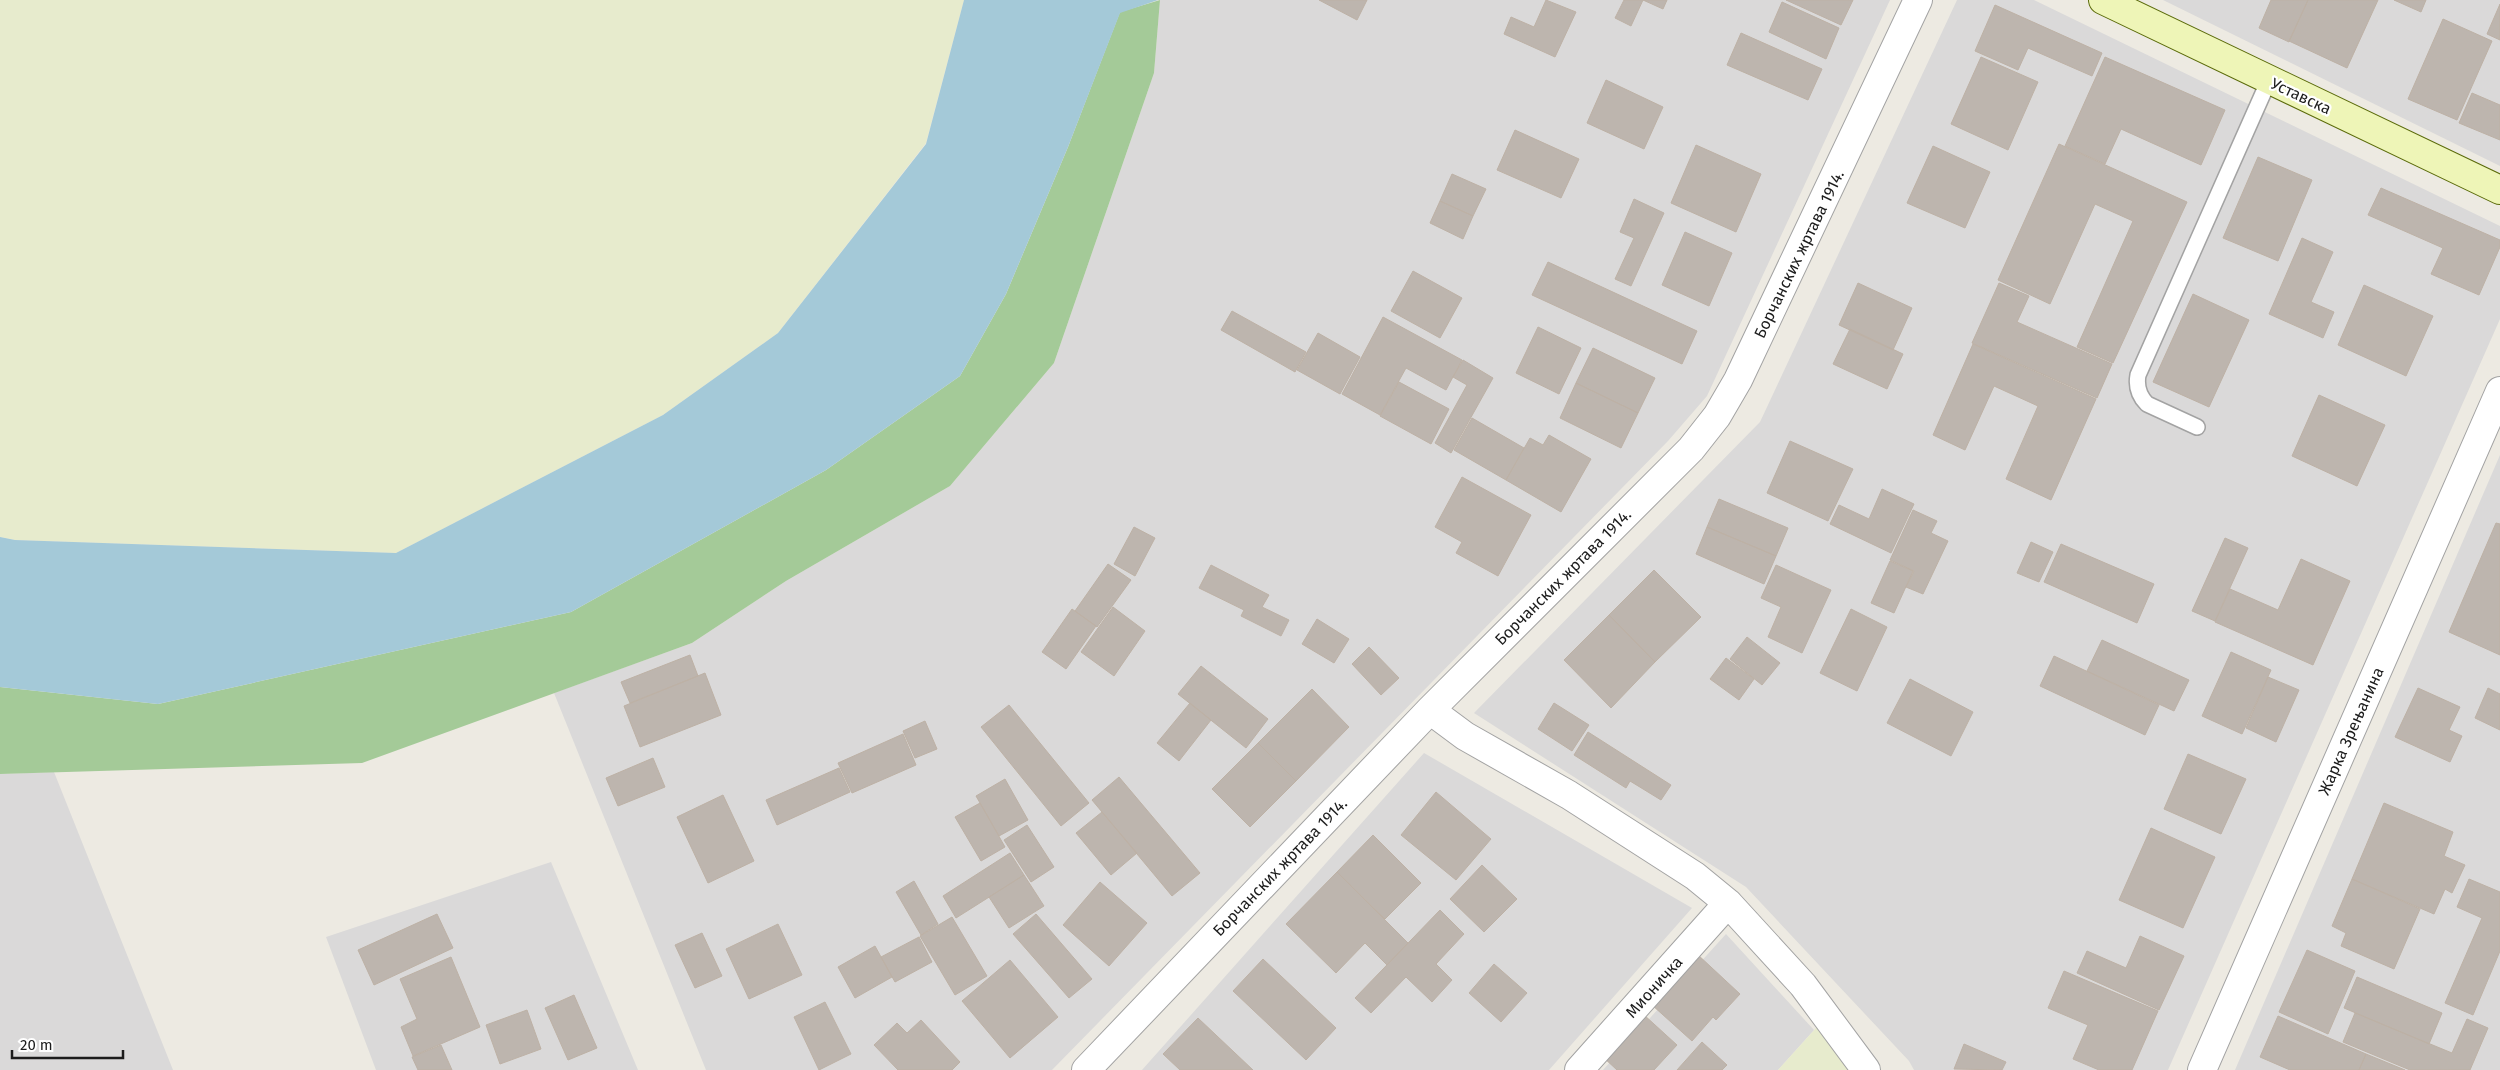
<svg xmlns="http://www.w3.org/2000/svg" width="2500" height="1070" viewBox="0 0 2500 1070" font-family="'Fira Sans',sans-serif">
	<rect width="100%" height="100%" fill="#edeae2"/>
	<path fill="#dad9d9" d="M1160 0H1890L1707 396 1668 441 1052 1070H706L554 693 692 643 786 581 950 486 1054 363 1154 73Z
		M1957 0H2034L2500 226V319L2168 1070H1914L1909 1061 1746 887 1474 713 1760 422Z
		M2163 0H2500V166Z
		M2500 455V1070H2235Z
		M1424 753 1692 908 1549 1070H1142Z
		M54 772 173 1070H0V774Z
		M551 862 638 1070H376L326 937Z
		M1726 934 1814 1030 1778 1070H1603Z"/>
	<path fill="#e7ebcd" d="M0 0H964L926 143 778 333 663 415 396 553 15 540 0 537Z
		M1826 1017 1866 1070H1778Z"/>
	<path fill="#a4ca98" d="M1160 0 1154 73 1054 363 950 486 786 581 692 643 362 763 0 774V687L158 704 571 612 826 470 960 376 1006 294 1068 147 1120 12Z"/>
	<path fill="#a4c9d8" d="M964 0H1158L1120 13 1068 147 1006 294 960 376 826 470 571 612 158 704 0 687V537L15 540 396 553 663 415 778 333 926 144Z"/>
	<path fill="#bdb5ae" stroke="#bdb1a5" d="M1319 0H1367L1357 20Z
		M1546 0 1576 12 1555 57 1504 34 1511 17 1534 27Z
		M1624 0H1643L1631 26 1615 18Z
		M1643 0H1667L1663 9Z
		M1786 0H1853L1841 25Z
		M2271 0H2308L2289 42 2259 28Z
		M2308 0H2378L2347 68 2289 41Z
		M2394 0H2426L2421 12Z
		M1782 2 1839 28 1826 59 1769 32Z
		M2500 4V40L2487 34Z
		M1995 5 2102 53 2092 76 2028 48 2018 70 1975 51Z
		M2443 19 2492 41 2457 120 2408 99Z
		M1741 33 1822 69 1808 100 1727 65Z
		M1981 57 2038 82 2008 150 1951 124Z
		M2105 57 2225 110 2201 165 2121 129 2105 164 2065 146Z
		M1606 80 1663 107 1644 149 1587 123Z
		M2472 93 2500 105V140L2459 123Z
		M1515 130 1579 159 1561 198 1497 170Z
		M2059 144 2187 202 2113 363 2077 347 2133 221 2095 204 2050 304 1998 280Z
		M1696 145 1761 174 1736 232 1671 203Z
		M1933 146 1990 172 1965 228 1907 203Z
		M2258 157 2312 180 2278 261 2223 238Z
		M1452 174 1486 189 1473 216 1440 201Z
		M2381 188 2500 240V247L2479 295 2431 274 2443 248 2368 215Z
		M1634 199 1664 213 1631 286 1615 279 1634 238 1620 232Z
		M1440 201 1473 216 1463 239 1430 223Z
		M1685 232 1732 253 1709 306 1662 285Z
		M2302 238 2333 252 2311 302 2334 312 2323 338 2269 314Z
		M1548 262 1697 331 1682 364 1532 295Z
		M1413 271 1462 298 1440 338 1391 311Z
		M1858 283 1912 308 1893 350 1839 325Z
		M1999 283 2029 296 2017 322 2112 364 2097 398 1972 343Z
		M2364 285 2433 316 2406 376 2338 345Z
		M2193 294 2249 320 2209 407 2153 382Z
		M1232 311 1306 352 1295 372 1221 330Z
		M1383 317 1462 360 1446 390 1406 368 1380 415 1342 394Z
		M1538 327 1581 348 1559 394 1516 373Z
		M1850 329 1903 354 1887 389 1833 364Z
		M1318 333 1360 357 1340 394 1297 370Z
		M1973 344 2096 399 2051 500 2006 479 2038 406 1994 386 1965 450 1933 435Z
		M1593 348 1655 378 1638 413 1576 383Z
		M1463 360 1493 378 1451 453 1435 443 1467 385 1453 377Z
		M1399 382 1449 409 1431 444 1380 416Z
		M1576 383 1638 413 1621 448 1560 418Z
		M2319 395 2385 425 2357 486 2292 456Z
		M1472 418 1524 448 1506 480 1454 450Z
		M1549 435 1591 459 1561 512 1506 480 1530 438 1543 445Z
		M1790 441 1853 469 1828 521 1767 493Z
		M1462 477 1531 515 1498 576 1456 553 1462 542 1435 527Z
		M1882 489 1914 504 1891 553 1830 524 1839 505 1869 519Z
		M1719 499 1788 528 1776 556 1707 527Z
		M1913 510 1937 521 1931 533 1948 541 1923 594 1906 587 1914 571 1890 560Z
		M2496 523 2500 524V655L2449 632Z
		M1134 527 1155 538 1135 576 1114 564Z
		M1707 527 1776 556 1764 584 1696 554Z
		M2225 538 2248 548 2215 621 2192 611Z
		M2031 542 2053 552 2039 582 2017 573Z
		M2061 544 2154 584 2137 623 2044 582Z
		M2301 559 2350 581 2313 665 2215 622 2230 589 2278 610Z
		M1890 561 1913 571 1894 613 1871 603Z
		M1108 564 1131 580 1097 627 1075 611Z
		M1211 565 1269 595 1262 607 1289 620 1281 636 1241 616 1244 610 1199 588Z
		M1776 565 1831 590 1802 653 1768 637 1781 607 1761 598Z
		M1654 570 1701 617 1655 662 1609 615Z
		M1113 607 1145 631 1114 676 1081 652Z
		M1072 609 1096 626 1066 669 1042 652Z
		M1851 609 1887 627 1857 691 1820 673Z
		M1609 615 1655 662 1611 708 1564 660Z
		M1317 619 1349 639 1334 663 1302 644Z
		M1747 637 1780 663 1762 685 1730 659Z
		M2102 640 2189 680 2174 711 2087 671Z
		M1369 647 1399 678 1381 695 1352 664Z
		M2231 652 2271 670 2242 734 2202 716Z
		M690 655 698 676 630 703 621 682Z
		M2054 656 2159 705 2145 735 2040 686Z
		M1726 658 1754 679 1739 700 1710 679Z
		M1201 666 1268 719 1246 748 1178 694Z
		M705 673 721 715 640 747 624 706Z
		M2268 677 2299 690 2276 742 2246 728Z
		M1910 679 1973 712 1951 756 1887 723Z
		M2418 688 2460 707 2449 730 2462 736 2450 762 2395 737Z
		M2488 688 2500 694V730L2475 718Z
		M1312 689 1349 727 1296 781 1258 743Z
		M1190 703 1211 720 1179 761 1157 743Z
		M1554 703 1589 725 1572 751 1538 729Z
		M1009 705 1089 803 1061 826 981 727Z
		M925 721 937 749 915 758 903 731Z
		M1588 732 1671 785 1661 800 1630 781 1626 788 1574 755Z
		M903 734 916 765 852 793 838 763Z
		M1258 743 1296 781 1250 827 1212 789Z
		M2188 754 2246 779 2221 834 2164 809Z
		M653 758 665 787 618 806 606 778Z
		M839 768 850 792 777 825 766 800Z
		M1119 777 1200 873 1172 896 1092 800Z
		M1005 779 1028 820 999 836 976 796Z
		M1436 792 1491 839 1456 880 1401 835Z
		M723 795 754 861 708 883 677 817Z
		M980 803 1005 847 981 861 955 817Z
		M2384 803 2453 832 2444 856 2465 865 2452 893 2445 889 2434 914 2352 879Z
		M1102 812 1137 853 1111 875 1076 833Z
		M1027 825 1054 867 1031 882 1004 840Z
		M2151 828 2215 857 2183 928 2119 900Z
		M1373 835 1421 883 1385 919 1337 872Z
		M1010 853 1024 875 956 918 943 896Z
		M1482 865 1517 899 1484 932 1450 899Z
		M1337 872 1408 943 1387 965 1365 943 1336 973 1286 924Z
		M1024 875 1044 906 1009 928 989 897Z
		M2352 879 2420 909 2394 969 2341 946 2346 933 2332 926Z
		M2469 879 2500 892V951L2473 1015 2445 1003 2482 918 2457 907Z
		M914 881 938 924 921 935 896 892Z
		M1100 882 1147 923 1109 966 1063 925Z
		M1440 910 1464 934 1436 964 1452 980 1432 1002 1406 977 1371 1013 1355 998Z
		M437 914 453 948 374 985 358 950Z
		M1036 914 1092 979 1069 998 1013 934Z
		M952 917 987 976 955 995 920 936Z
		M778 924 802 975 749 999 726 949Z
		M702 933 722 976 695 988 675 945Z
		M2140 936 2184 956 2159 1010 2077 973 2087 951 2126 968Z
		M919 937 932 962 895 982 881 957Z
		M875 946 892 977 855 998 838 967Z
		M2307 950 2355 971 2328 1034 2279 1012Z
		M1697 954 1740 994 1716 1020 1713 1017 1692 1041 1652 1005Z
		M451 957 480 1027 413 1056 401 1027 417 1019 400 979Z
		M1263 959 1336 1028 1306 1060 1233 991Z
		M1010 960 1058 1017 1010 1058 962 1001Z
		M1494 964 1527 993 1501 1022 1469 993Z
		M2064 971 2158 1011 2132 1070H2099L2073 1059 2088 1025 2048 1008Z
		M2357 977 2442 1013 2429 1044 2344 1008Z
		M574 995 597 1048 568 1060 545 1008Z
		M825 1002 851 1054 819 1070 794 1017Z
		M527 1010 541 1049 500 1064 486 1025Z
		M2355 1013 2452 1053 2467 1019 2488 1028 2470 1070H2410L2343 1042Z
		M1643 1014 1677 1045 1654 1070H1617L1603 1057Z
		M2278 1016 2366 1054 2359 1070H2290L2260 1057Z
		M1198 1018 1253 1070H1180L1163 1054Z
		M921 1020 960 1062 952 1070H898L874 1045 897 1023 907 1033Z
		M1702 1042 1727 1065 1722 1070H1677Z
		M1964 1044 2006 1062 2002 1070 1954 1069Z
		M441 1045 452 1070H418L412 1057Z
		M2366 1054 2405 1070H2359Z"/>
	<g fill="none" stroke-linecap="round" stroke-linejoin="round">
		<g stroke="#a3a3a3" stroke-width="18">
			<path id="lane" d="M2197 427 2147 404C2139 396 2136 386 2138 375L2269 80"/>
		</g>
		<g stroke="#a3a3a3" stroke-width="30">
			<path id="street" d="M1430 710 1465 736 1569 795 1695 876 1728 903 1803 985 1866 1070
				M1086 1070 1430 710 1691 449 1717 416 1738 380 1918 0
				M1579 1070 1728 903
				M2202 1070 2500 391"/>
		</g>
		<g stroke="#5b6b0a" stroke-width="30">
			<path id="secondary" d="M2103 0 2500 190"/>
		</g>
		<use href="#lane" stroke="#fff" stroke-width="15"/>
		<use href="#street" stroke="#fff" stroke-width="28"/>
		<use href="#secondary" stroke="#eef5b7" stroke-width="28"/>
	</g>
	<g text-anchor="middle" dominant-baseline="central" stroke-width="4.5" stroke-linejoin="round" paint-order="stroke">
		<g font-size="16" fill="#1c1c1c" stroke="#fff">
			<text transform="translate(2301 96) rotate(25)">Уставска</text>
			<text transform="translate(1799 254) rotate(-64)">Борчанских жртава 1914.</text>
			<text transform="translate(1563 577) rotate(-45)">Борчанских жртава 1914.</text>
			<text transform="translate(2351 731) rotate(-66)">Жарка Зрењанина</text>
			<text transform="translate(1280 867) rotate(-46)">Борчанских жртава 1914.</text>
			<text transform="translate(1654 987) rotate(-48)">Мионичка</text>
		</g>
	</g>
	<path d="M12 1050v8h111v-8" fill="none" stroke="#1c1c1c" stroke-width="2.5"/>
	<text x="20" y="1050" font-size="15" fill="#1c1c1c" stroke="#ffffff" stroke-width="4" paint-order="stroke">20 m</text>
</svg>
